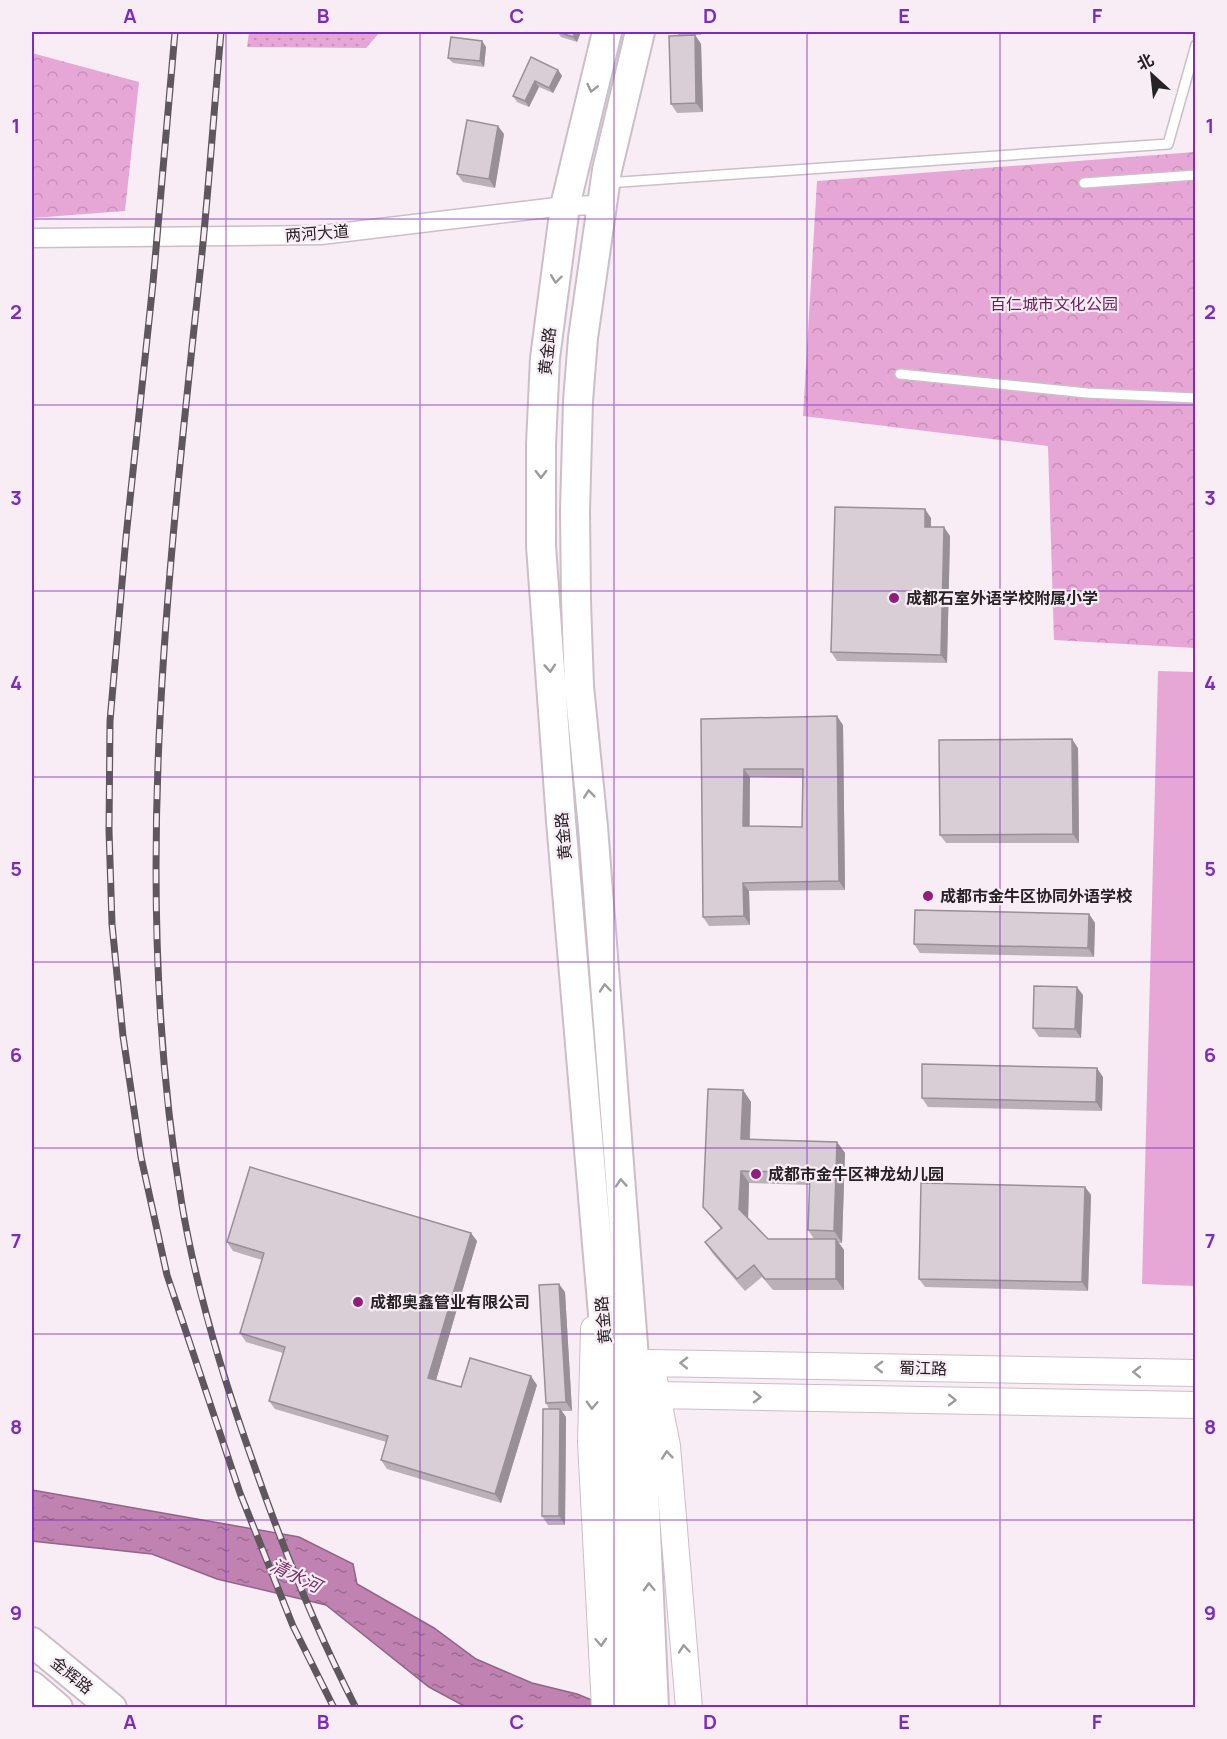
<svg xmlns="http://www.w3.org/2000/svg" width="1227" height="1739" viewBox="0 0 1227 1739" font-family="Manrope,'Noto Sans SC',sans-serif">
	<defs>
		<pattern id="grass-dots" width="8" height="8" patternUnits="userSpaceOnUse" patternTransform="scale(1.5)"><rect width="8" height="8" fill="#e7a7d6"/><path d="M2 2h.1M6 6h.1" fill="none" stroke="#c68fb8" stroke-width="1.8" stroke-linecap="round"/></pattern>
		<pattern id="park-crowns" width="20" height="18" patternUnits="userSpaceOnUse" patternTransform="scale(1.5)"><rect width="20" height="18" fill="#e7a7d6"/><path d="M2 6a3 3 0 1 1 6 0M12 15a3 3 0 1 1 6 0" fill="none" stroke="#c68fb8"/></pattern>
		<pattern id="water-ripples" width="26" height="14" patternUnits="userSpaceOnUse" patternTransform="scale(1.5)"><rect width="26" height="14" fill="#c082b1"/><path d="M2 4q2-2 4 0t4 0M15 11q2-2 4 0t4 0" fill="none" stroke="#9c6a90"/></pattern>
	</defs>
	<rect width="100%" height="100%" fill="#f8ecf5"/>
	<path fill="url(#grass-dots)" d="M249 32H380L366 48 247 47Z"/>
	<path fill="url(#park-crowns)" d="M32 53 139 82 125 211 32 218Z
		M1195 152V648L1054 640 1048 446 803 416 817 181Z"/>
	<path fill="#e7a7d6" d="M1158 671 1195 672V1286L1142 1284Z"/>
	<path fill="url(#water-ripples)" stroke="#926587" stroke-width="1.5" d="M32 1490 299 1537 353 1564 357 1584 434 1628 476 1659 532 1683 577 1694 609 1707H466L429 1687 326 1605 217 1579 152 1554 32 1541Z"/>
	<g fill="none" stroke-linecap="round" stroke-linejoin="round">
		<g stroke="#cbbfc7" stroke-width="12">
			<path id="lane" d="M607 183 1168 144 1196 45
				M1084 183 1196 175
				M900 374 1087 393 1196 398"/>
		</g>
		<g stroke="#cbbfc7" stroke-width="21">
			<path id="street" d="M32 238 321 235 565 206 602 205"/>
		</g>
		<g stroke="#cbbfc7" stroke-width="28">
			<path id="secondary" d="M594 1329 591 1442 605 1708
				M650 1363 1196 1373
				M654 1380 667 1446 689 1708
				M657 1395 1196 1405"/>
		</g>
		<g stroke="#cbbfc7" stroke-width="32">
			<path id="primary" d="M607 32 565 206 545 358 541 444V546L561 821 623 1549 628 1708
				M640 32 607 170 583 338 578 401 575 511 576 601 579 686 593 827 644 1488 654 1708
				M32 1642 112 1708
				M32 1686 58 1708"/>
		</g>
		<use href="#lane" stroke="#fff" stroke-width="9"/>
		<use href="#street" stroke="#fff" stroke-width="18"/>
		<use href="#secondary" stroke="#fff" stroke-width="26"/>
		<use href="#primary" stroke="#fff" stroke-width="28"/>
		<g stroke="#5e585d" stroke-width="7">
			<path id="rail" d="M175 32 153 283 126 537 110 721 109 830 112 924 123 1036 141 1157 167 1275 240 1493 293 1626 334 1708
				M221 32C214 109 209 186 201 263 168 575 129 893 182 1205 197 1293 223 1378 253 1462 282 1546 315 1628 356 1708"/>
		</g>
		<use href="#rail" stroke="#f8ecf5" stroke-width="4.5" stroke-dasharray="14" stroke-linecap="butt"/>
	</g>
	<path fill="#bbb0b8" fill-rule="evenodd" d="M557 32H581L577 42 561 37Z
		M676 32H701V35H695L701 44 703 112 677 113 671 104 679 36Z
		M482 41 486 47 484 67 453 63 448 58Z
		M531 57 558 70 562 76 553 93 539 87 529 107 517 102 513 96Z
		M504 134 495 188 463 182 457 174Z
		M931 518V527L950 536 947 663 837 661 831 652Z
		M701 719 843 725 845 890 749 891 750 925 709 926 703 917ZM750 777 803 778 802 827 750 826Z
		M1078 748 1079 843H946L940 835Z
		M1089 914 1095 923 1094 957 920 953 914 944Z
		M1083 995 1081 1038 1039 1037 1033 1028Z
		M1103 1077 1102 1111 928 1107 922 1098Z
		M743 1090 751 1102 750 1139 837 1142 845 1153 842 1243H839L844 1250V1290H773L762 1277 745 1291 713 1254 705 1242 721 1229 703 1207ZM749 1183 810 1185 808 1230 814 1239H768L748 1218Z
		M1085 1187 1091 1195 1088 1291 925 1287 919 1279Z
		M477 1241 436 1380 461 1387 537 1385 501 1503 387 1469 381 1460 386 1442 275 1409 269 1401 283 1353 246 1342 240 1333 262 1260 233 1251 227 1242Z
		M565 1292 572 1411H562L566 1417 565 1525H548L542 1516 549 1409 546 1403Z"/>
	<path fill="#989096" d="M575 32H581L577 42 573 37Z
		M695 35 701 44 703 112 696 103Z
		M482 41 486 47 484 67 480 61Z
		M558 70 562 76 553 93 549 88Z
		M535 81 539 87 529 107 525 101Z
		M498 126 504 134 495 188 489 179Z
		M925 509 931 518V535L925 527Z
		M944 527 950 536 947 663 941 655Z
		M837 716 843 725 845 890 839 881Z
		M1072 739 1078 748 1079 843 1073 834Z
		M744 769 750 777 749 835 743 826Z
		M743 883 749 891 750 925 744 916Z
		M1089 914 1095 923 1094 957 1088 948Z
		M1077 987 1083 995 1081 1038 1075 1029Z
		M1097 1068 1103 1077 1102 1111 1096 1102Z
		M743 1090 751 1102 749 1150 741 1139Z
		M837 1142 845 1153 842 1243 834 1231Z
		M741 1171 749 1183 748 1221 739 1209Z
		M1085 1187 1091 1195 1088 1291 1082 1282Z
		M471 1233 477 1241 434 1387 428 1378Z
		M836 1239 844 1250V1290L836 1279Z
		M559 1284 565 1292 572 1411 566 1402Z
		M531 1376 537 1385 501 1503 495 1494Z
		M560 1409 566 1417 565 1525 559 1516Z"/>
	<path fill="#d9cdd6" stroke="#989096" stroke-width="1.5" fill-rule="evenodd" d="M558 32H575L573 37Z
		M695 35 696 103 671 104 669 36Z
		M451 37 482 41 480 61 448 58Z
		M531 57 558 70 549 88 535 81 525 101 513 96Z
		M467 120 498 126 489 179 457 174Z
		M835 507 925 509V527H944L941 655 831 652Z
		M837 716 839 881 743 883 744 916 703 917 701 719ZM744 769H803L802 827 743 826Z
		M1072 739 1073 834 940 835 939 740Z
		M915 910 1089 914 1088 948 914 944Z
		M1034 986 1077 987 1075 1029 1033 1028Z
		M922 1064 1097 1068 1096 1102 922 1098Z
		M708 1089 743 1090 741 1139 837 1142 834 1231 808 1230 810 1173 741 1171 739 1209 768 1239H836V1279H765L754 1265 737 1279 705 1242 722 1228 703 1207Z
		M250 1167 471 1233 428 1378 461 1387 470 1358 531 1376 495 1494 381 1460 388 1436 269 1401 285 1347 240 1333 264 1253 227 1242Z
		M921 1183 1085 1187 1082 1282 919 1279Z
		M559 1284 566 1402 546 1403 539 1285Z
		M543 1409H560L559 1516H542Z"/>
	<defs><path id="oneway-chevron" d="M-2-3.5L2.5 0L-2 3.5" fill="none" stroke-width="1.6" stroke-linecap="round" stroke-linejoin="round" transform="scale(1.5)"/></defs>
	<g stroke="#9d9c9d">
		<use href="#oneway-chevron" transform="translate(592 88) rotate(103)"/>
		<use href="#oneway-chevron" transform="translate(556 279) rotate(97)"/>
		<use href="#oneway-chevron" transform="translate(541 474) rotate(90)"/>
		<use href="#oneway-chevron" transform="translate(550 668) rotate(86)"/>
		<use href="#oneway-chevron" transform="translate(589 794) rotate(-96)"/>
		<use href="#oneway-chevron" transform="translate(605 988) rotate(-95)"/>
		<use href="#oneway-chevron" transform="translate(621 1183) rotate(-94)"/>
		<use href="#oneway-chevron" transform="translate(684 1363) rotate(-179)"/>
		<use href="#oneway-chevron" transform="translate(879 1367) rotate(-179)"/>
		<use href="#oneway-chevron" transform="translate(1137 1372) rotate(-179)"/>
		<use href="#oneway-chevron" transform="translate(757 1397) rotate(1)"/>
		<use href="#oneway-chevron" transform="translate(952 1400) rotate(1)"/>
		<use href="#oneway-chevron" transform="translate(592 1405) rotate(92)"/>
		<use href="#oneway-chevron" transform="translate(667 1455) rotate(-96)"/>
		<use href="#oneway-chevron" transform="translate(649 1587) rotate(-93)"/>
		<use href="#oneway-chevron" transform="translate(601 1642) rotate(87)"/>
		<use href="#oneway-chevron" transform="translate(684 1649) rotate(-95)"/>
	</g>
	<path fill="none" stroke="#7b2cbf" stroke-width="1.5" stroke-opacity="0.55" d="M226 32V1708M420 32V1708M614 32V1708M807 32V1708M1000 32V1708M32 219H1196M32 405H1196M32 591H1196M32 777H1196M32 962H1196M32 1148H1196M32 1334H1196M32 1520H1196"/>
	<g fill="#911d7d" stroke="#f8ecf5" stroke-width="2">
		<circle cx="894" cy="598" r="6"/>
		<circle cx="928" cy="896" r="6"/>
		<circle cx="756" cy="1174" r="6"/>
		<circle cx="358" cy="1302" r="6"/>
	</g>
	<g text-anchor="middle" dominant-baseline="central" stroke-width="4.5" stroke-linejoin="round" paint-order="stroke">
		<g font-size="16" fill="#262225" stroke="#f8ecf5">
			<text transform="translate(317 233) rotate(-4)">两河大道</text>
			<text transform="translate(547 351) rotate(-84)">黄金路</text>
			<text transform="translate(563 836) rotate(-95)">黄金路</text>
			<text transform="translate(603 1320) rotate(-95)">黄金路</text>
			<text transform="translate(923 1368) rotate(1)">蜀江路</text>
			<text transform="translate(72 1675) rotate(39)">金辉路</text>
		</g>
		<g font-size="16" fill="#6a205c" stroke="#f8ecf5">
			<text x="1054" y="304">百仁城市文化公园</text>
		</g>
		<g font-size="16" font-weight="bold" fill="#262225" stroke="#f8ecf5" text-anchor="start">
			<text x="906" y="598">成都石室外语学校附属小学</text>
			<text x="940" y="896">成都市金牛区协同外语学校</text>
			<text x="768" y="1174">成都市金牛区神龙幼儿园</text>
			<text x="370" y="1302">成都奥鑫管业有限公司</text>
		</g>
		<g font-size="18" font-style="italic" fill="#792f6a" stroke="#f8ecf5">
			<text transform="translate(296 1575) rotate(26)">清水河</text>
		</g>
	</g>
	<rect width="1227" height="1739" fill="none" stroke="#f8ecf5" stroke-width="66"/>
	<g transform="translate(1152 75) rotate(333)" stroke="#f8ecf5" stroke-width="4.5" paint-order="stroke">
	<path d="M0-4.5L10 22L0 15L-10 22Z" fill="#262225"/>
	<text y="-9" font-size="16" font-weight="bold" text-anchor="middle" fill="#262225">北</text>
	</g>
	<rect x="33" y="33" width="1161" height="1673" fill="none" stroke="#7b2cbf" stroke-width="2"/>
	<g font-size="20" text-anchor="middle" font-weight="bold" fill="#7b2cbf">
		<text x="130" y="23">A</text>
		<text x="323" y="23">B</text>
		<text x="517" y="23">C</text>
		<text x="710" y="23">D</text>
		<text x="904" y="23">E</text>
		<text x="1097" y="23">F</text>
		<text x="16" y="133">1</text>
		<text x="1210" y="133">1</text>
		<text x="16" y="319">2</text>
		<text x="1210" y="319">2</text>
		<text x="16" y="505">3</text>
		<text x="1210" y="505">3</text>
		<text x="16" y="690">4</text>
		<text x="1210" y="690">4</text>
		<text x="16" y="876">5</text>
		<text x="1210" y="876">5</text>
		<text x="16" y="1062">6</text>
		<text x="1210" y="1062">6</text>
		<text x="16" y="1248">7</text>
		<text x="1210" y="1248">7</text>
		<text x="16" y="1434">8</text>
		<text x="1210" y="1434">8</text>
		<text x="16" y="1620">9</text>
		<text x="1210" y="1620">9</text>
		<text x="130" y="1729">A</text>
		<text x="323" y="1729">B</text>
		<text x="517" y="1729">C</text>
		<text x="710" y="1729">D</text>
		<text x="904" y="1729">E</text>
		<text x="1097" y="1729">F</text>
	</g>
</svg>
